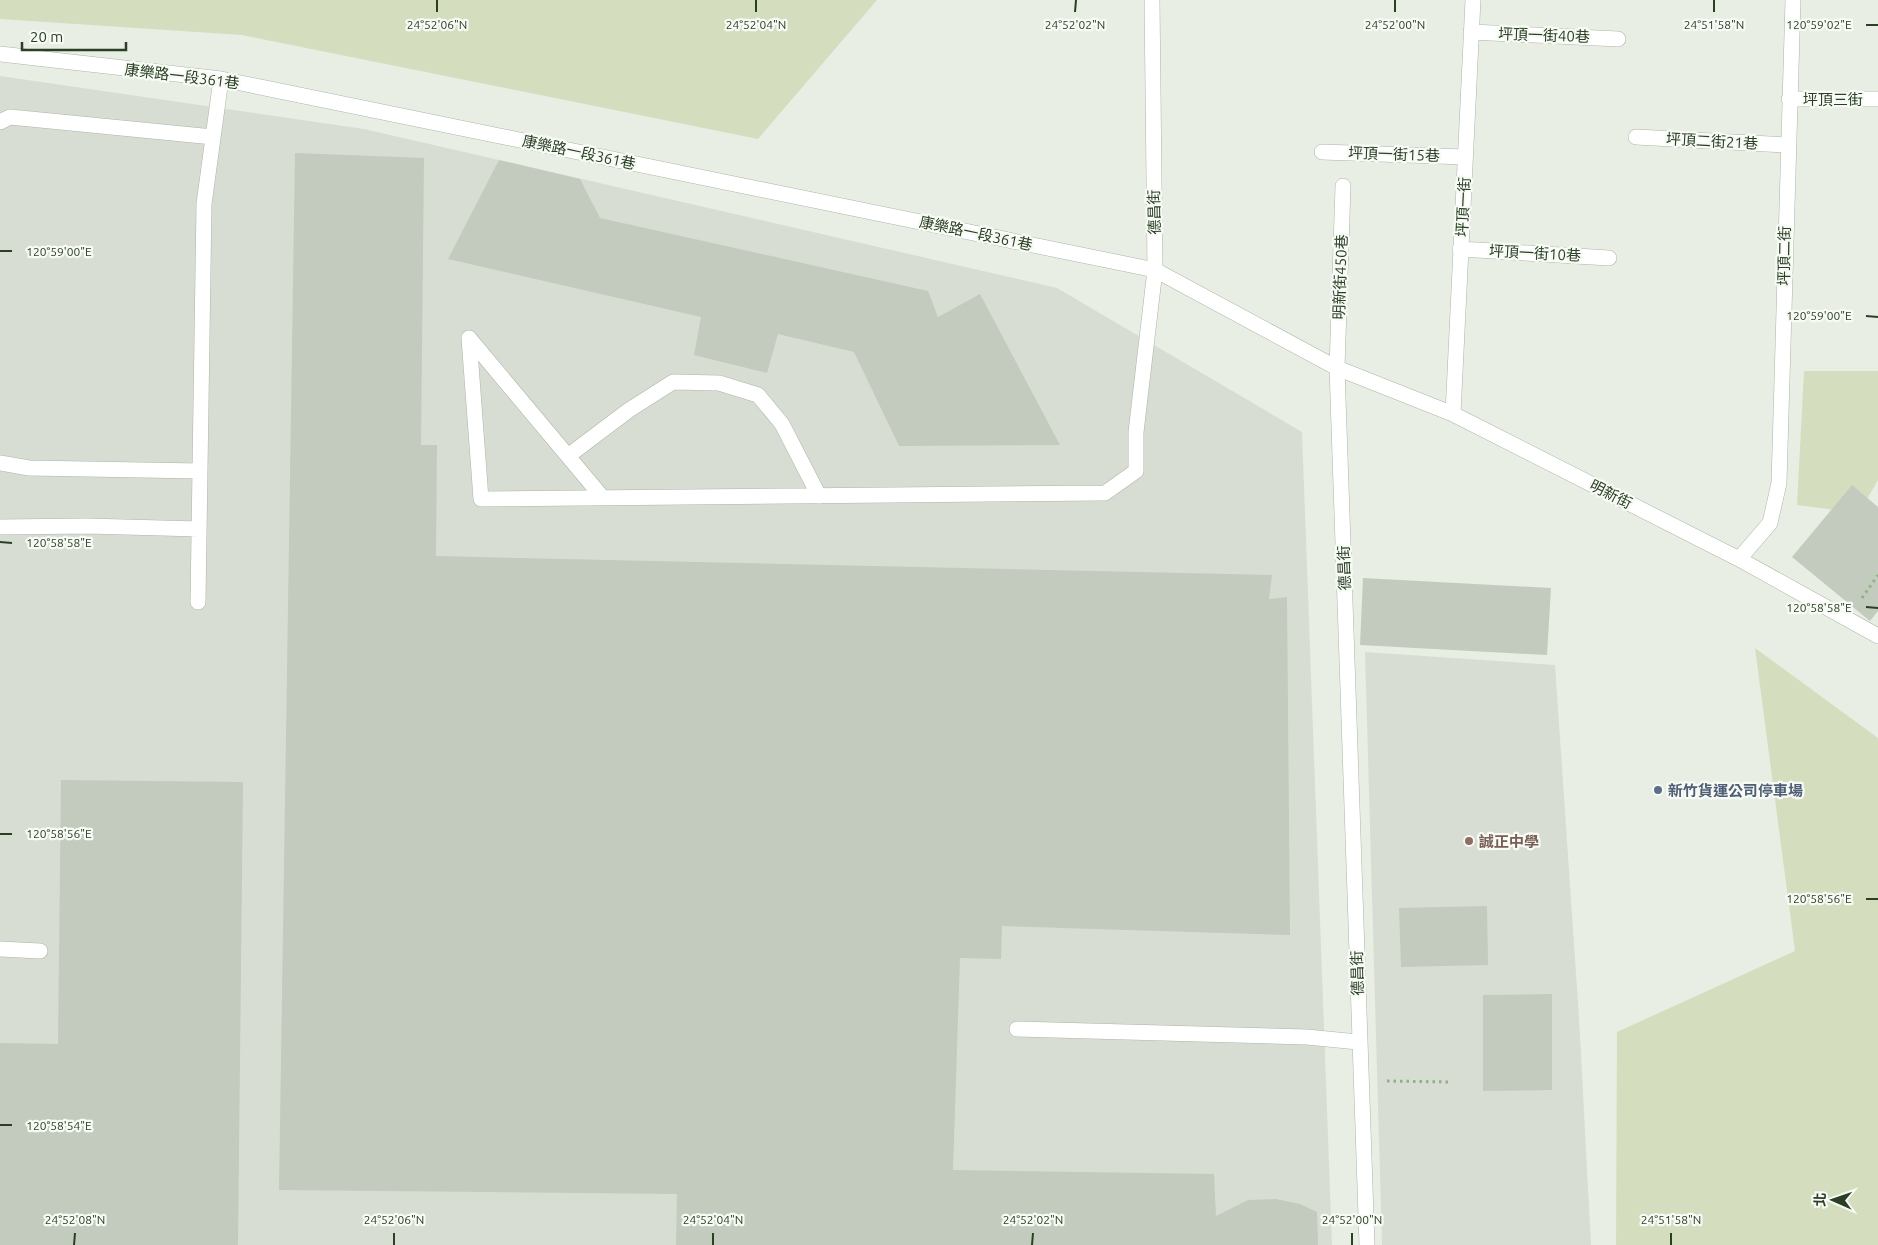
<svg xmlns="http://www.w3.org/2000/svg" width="1878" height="1245" viewBox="0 0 1878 1245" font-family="Ubuntu,'Noto Sans TC',sans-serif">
	<rect width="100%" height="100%" fill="#e8eee4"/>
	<path fill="#d7ddd2" d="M0 76 364 129 1057 288 1302 432 1332 1245H0Z
		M1365 652 1555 665 1579 1017 1591 1245H1382Z"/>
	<path fill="#d4debe" d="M0 0H877L758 139 242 35 0 19Z
		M1804 371H1878V480L1859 513 1797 505Z
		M1755 648 1878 738V1245H1616L1617 1032 1795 951Z"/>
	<path fill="#c2cbbd" d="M295 153 424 158 421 445H437L436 556 1272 575 1269 599 1287 597 1290 935 1002 926 1001 959 960 958 953 1170 1214 1174 1216 1216 1248 1200 1276 1199 1300 1204 1317 1212 1318 1245H676L677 1194 279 1190Z
		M499 160 580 179 600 218 928 291 938 317 980 294 1060 445 899 446 854 352 778 334 767 373 694 355 701 317 448 259Z
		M1852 485 1878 507V611L1870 621 1792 557Z
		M1363 578 1551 588 1547 655 1360 645Z
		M61 780 243 782 238 1245H0V1043L58 1044Z
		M1487 906 1488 965 1401 967 1399 908Z
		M1552 994V1090L1483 1091V995Z"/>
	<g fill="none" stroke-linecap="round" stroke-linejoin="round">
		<g stroke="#abb6a7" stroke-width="16">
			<path id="minor" d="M1152 0 1155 270 1337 368 1453 414 1739 559 1878 636
				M1471 32 1618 39
				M0 54 221 79 1155 270 1136 432V471L1105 493 481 499 469 338
				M1789 99H1878
				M0 122 10 117 213 137
				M1636 137 1787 145
				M1322 152 1465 157
				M1343 186 1337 368 1367 1245
				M1460 249 1609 258
				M469 338 603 498
				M1453 414 1473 0
				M568 456 629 410 673 382 719 383 758 395 782 424 819 496
				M0 463 29 468 200 471
				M0 527 87 526 199 529
				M1739 559 1770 523 1779 483 1793 0
				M198 602 204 204 221 79
				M0 949 40 951
				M1017 1029 1307 1037 1358 1042"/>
		</g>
		<path stroke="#91b185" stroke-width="3" stroke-dasharray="2.5 4" stroke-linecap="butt" d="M1862 598 1878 575
			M1387 1081 1451 1082"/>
		<use href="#minor" stroke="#fff" stroke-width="15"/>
	</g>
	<path fill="none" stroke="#2a3f24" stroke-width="2" d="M437 12V0M756 12V0M1075 12 1076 0M1395 12V0M1714 12V0M1866 25H1878M0 251H12M1866 316 1878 317M0 542 12 543M1866 607 1878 608M0 834H12M1866 899H1878M0 1125H12M74 1245 75 1233M394 1245V1233M713 1245V1233M1032 1245 1033 1233M1352 1245V1233M1671 1245V1233"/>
	<circle fill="#5c6f8a" stroke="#f7faf5" stroke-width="2" cx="1658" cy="790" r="5"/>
	<circle fill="#8d6e63" stroke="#f7faf5" stroke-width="2" cx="1469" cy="841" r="5"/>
	<g text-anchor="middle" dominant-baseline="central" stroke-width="4.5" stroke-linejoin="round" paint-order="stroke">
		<g font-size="15" fill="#2a3f24" stroke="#f7faf5">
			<text transform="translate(1544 35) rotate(2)">坪頂一街40巷</text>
			<text transform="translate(182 76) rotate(7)">康樂路一段361巷</text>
			<text x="1833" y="99">坪頂三街</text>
			<text transform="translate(1712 141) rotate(3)">坪頂二街21巷</text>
			<text transform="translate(579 152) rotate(12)">康樂路一段361巷</text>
			<text transform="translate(1394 154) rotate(2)">坪頂一街15巷</text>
			<text transform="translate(1463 207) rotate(-87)">坪頂一街</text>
			<text transform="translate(1154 212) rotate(-91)">德昌街</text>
			<text transform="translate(976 233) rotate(12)">康樂路一段361巷</text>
			<text transform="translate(1535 253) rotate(3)">坪頂一街10巷</text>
			<text transform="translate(1784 256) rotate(-89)">坪頂二街</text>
			<text transform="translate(1340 277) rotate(-88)">明新街450巷</text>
			<text transform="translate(1611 494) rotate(27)">明新街</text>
			<text transform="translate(1344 568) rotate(-92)">德昌街</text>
			<text transform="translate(1357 973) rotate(-91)">德昌街</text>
		</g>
		<g font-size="15" font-weight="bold" fill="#4e5e75" stroke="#f7faf5" text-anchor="start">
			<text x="1668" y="790">新竹貨運公司停車場</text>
		</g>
		<g font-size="15" font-weight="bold" fill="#785e54" stroke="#f7faf5" text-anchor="start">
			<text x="1479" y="841">誠正中學</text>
		</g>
	</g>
	<g font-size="12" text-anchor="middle" fill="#2a3f24" stroke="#f7faf5" stroke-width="4.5" stroke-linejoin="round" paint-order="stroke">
		<text x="1819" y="29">120°59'02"E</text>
		<text x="437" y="29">24°52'06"N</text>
		<text x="756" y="29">24°52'04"N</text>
		<text x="1075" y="29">24°52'02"N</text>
		<text x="1395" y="29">24°52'00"N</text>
		<text x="1714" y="29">24°51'58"N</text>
		<text x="59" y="256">120°59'00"E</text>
		<text x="1819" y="320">120°59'00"E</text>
		<text x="59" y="547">120°58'58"E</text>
		<text x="1819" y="612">120°58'58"E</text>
		<text x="59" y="838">120°58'56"E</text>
		<text x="1819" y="903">120°58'56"E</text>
		<text x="59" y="1130">120°58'54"E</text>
		<text x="75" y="1224">24°52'08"N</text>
		<text x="394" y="1224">24°52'06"N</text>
		<text x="713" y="1224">24°52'04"N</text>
		<text x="1033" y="1224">24°52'02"N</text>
		<text x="1352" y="1224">24°52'00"N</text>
		<text x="1671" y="1224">24°51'58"N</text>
	</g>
	<g transform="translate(1833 1200) rotate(272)" stroke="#f7faf5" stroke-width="4" paint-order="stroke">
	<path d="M0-4L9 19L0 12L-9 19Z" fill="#2a3f24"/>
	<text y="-8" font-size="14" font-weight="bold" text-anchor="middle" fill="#2a3f24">北</text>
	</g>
	<path d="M22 42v8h104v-8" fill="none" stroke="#2a3f24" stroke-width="2.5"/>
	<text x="30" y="42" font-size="15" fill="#2a3f24" stroke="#f7faf5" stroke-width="4" paint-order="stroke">20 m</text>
</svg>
